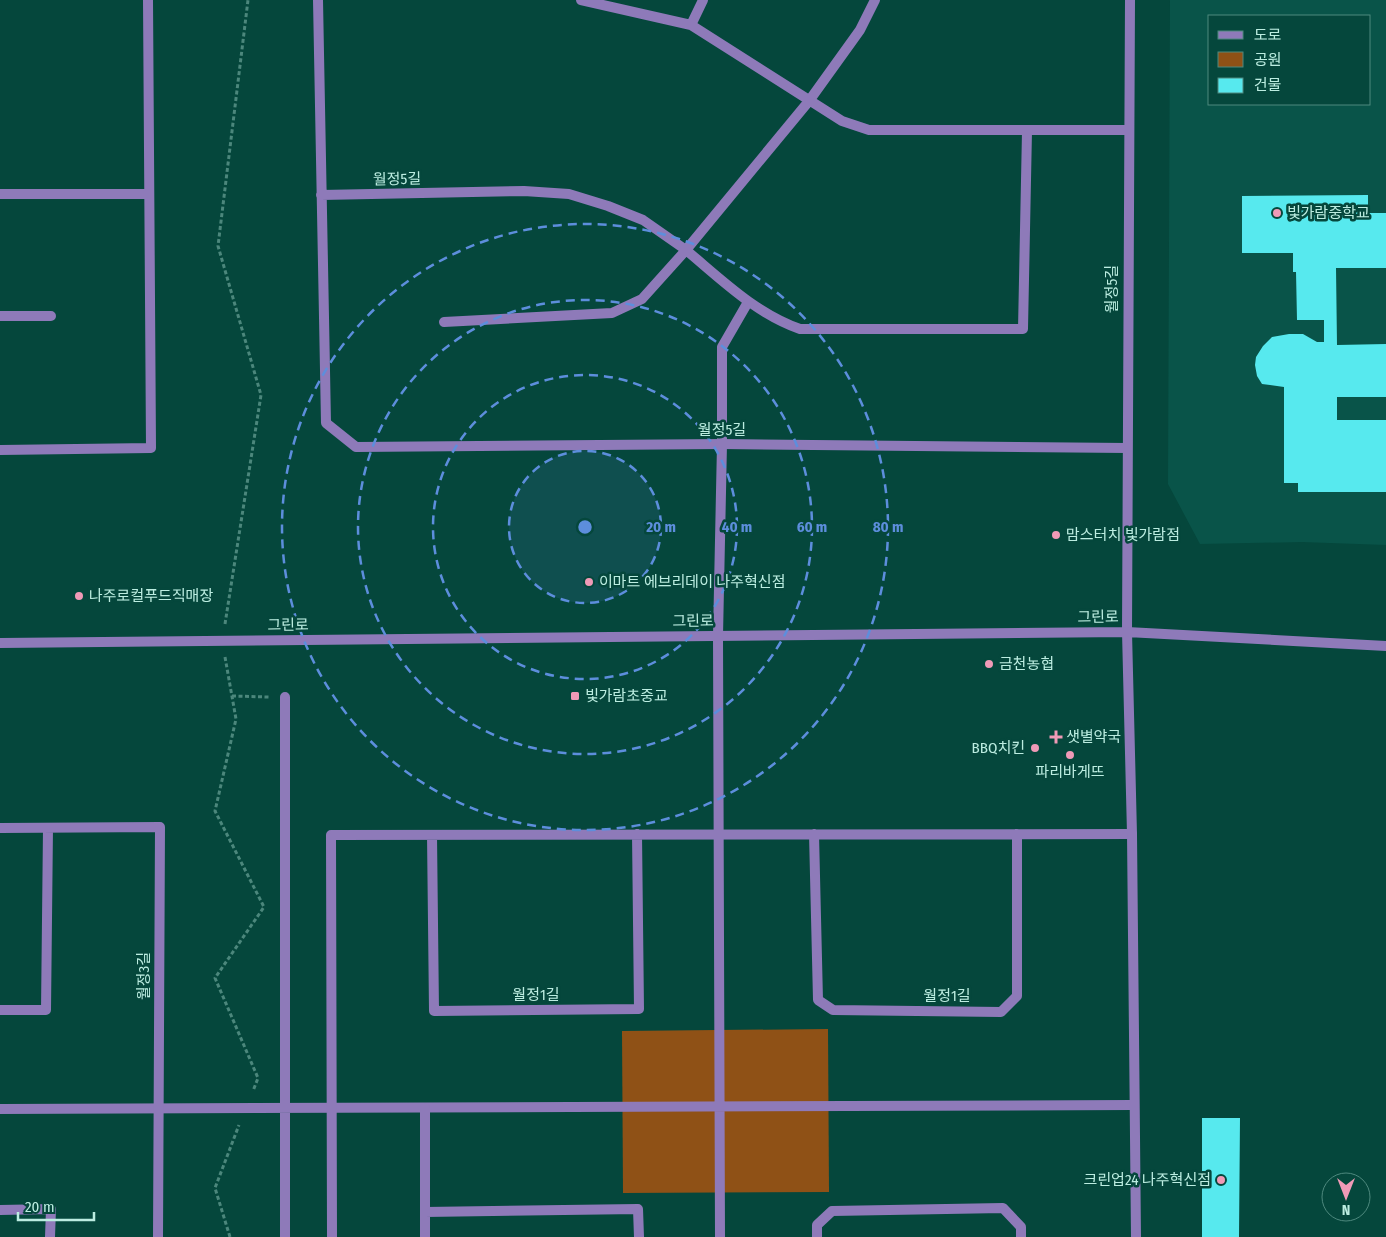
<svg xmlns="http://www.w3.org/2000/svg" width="1386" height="1237" viewBox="0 0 1386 1237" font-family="'Fira Sans Condensed','Noto Sans KR',sans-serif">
	<rect width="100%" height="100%" fill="#05473c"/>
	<path fill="#095449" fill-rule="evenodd" d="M1170 0H1386V545L1302 542 1200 544 1168 484ZM1210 16H1370V104H1210Z"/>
	<path fill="#8f5116" d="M828 1029 829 1192 623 1193 622 1031Z"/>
	<path fill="#57e9ee" d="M1368 195V213H1386V268H1336L1337 345 1386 344V397H1337V420H1386V492H1298V483H1284V387L1262 384 1257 376 1255 365 1256 357 1263 346 1272 337 1289 334H1303L1317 342H1324V320H1297L1296 272H1293V253H1242V196Z
		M1202 1118H1240L1239 1237H1202Z"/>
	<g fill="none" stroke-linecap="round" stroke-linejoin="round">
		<path stroke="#4c877c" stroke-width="3" stroke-dasharray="4 2.5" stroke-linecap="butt" d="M225 624 261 395 218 246 248 0
			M225 657 236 719 215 811 264 907 215 978 258 1078 253 1091
			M232 696 269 697
			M230 1237 215 1188 239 1125"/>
		<path stroke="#8e7ab9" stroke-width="10" d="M285 697V1237
			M0 1109 1133 1105
			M720 1237 718 636 722 444V347L748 302"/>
		<path stroke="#8e7ab9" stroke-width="10" d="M318 0 326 423 356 447 722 444 1127 448
			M581 0 691 25 842 121 869 130H1128
			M691 25 703 0
			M0 194H149
			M321 195 524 191 569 194 608 206 643 220 686 250 809 101 860 30 875 0
			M0 316H51
			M444 322 612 313 642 299 686 250C722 280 755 313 800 329H1023L1027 131
			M0 450 151 448 148 0
			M1127 632 1130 0
			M0 828 160 827 158 1237
			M814 834 818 1000 833 1010 1001 1012 1017 996V834
			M432 835 434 1011 639 1009 637 834
			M0 1010H46L48 828
			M425 1108V1237
			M0 1210 51 1209 50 1237
			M425 1212 638 1209 639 1237
			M332 1237 331 835 1132 834
			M817 1237V1225L832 1211 1003 1208 1021 1227V1237"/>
		<path stroke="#8e7ab9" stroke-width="10" d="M1127 632 1132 834 1136 1237
			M0 643 1127 632 1386 646"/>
	</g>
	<circle cx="585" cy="527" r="76" fill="#5d8edc" fill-opacity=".12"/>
	<g fill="none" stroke="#5d8edc" stroke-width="2.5" stroke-dasharray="9 6">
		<circle cx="585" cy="527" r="76"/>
		<circle cx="585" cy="527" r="152"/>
		<circle cx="585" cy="527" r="227"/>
		<circle cx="585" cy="527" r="303"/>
	</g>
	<g fill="#f09ab7" stroke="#05473c" stroke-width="2">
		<circle cx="1277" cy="213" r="5"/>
		<circle cx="1056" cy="535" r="5"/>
		<circle cx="589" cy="582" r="5"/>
		<circle cx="79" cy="596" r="5"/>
		<circle cx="989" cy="664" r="5"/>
		<rect x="570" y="691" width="10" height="10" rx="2.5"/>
		<path d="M1053.5 729.5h5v5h5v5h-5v5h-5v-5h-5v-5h5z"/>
		<circle cx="1035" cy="748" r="5"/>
		<circle cx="1070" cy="755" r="5"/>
		<circle cx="1221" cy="1180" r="5"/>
	</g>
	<g text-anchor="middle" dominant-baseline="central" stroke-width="5" stroke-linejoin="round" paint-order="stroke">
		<g font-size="15" fill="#bcede1" stroke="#05473c">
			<text transform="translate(397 179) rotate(-1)">월정5길</text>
			<text transform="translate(1112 289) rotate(-90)">월정5길</text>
			<text x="722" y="430">월정5길</text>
			<text transform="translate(1098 617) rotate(-1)">그린로</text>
			<text transform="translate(693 621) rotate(-1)">그린로</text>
			<text transform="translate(288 625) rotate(-1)">그린로</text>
			<text transform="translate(144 976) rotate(-90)">월정3길</text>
			<text x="536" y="995">월정1길</text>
			<text x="947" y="996">월정1길</text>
		</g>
		<g font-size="15" fill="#bcede1" stroke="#05473c" text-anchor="start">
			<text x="1287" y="213">빛가람중학교</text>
			<text x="1066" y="535">맘스터치 빛가람점</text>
			<text x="599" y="582">이마트 에브리데이 나주혁신점</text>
			<text x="89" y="596">나주로컬푸드직매장</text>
			<text x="999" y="664">금천농협</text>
			<text x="585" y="696">빛가람초중교</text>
			<text x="1066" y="737">샛별약국</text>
			<text x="1025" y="748" text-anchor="end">BBQ치킨</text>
			<text x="1070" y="772" text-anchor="middle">파리바게뜨</text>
			<text x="1211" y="1180" text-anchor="end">크린업24 나주혁신점</text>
		</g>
	</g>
	<circle cx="585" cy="527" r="8" fill="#5d8edc" stroke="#05473c" stroke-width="2.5"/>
	<g font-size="15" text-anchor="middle" font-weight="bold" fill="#5d8edc" stroke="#05473c" stroke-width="5" stroke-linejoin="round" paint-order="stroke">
		<text x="661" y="532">20 m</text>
		<text x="737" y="532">40 m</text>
		<text x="812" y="532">60 m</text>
		<text x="888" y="532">80 m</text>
	</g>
	<rect x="1208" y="15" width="162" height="90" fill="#05473c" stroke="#4e897e"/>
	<rect x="1218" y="31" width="25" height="8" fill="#8e7ab9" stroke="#4e897e"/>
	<text x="1254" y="40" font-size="15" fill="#bcede1">도로</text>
	<rect x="1218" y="52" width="25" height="15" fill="#8f5116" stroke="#4e897e"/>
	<text x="1254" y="65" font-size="15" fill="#bcede1">공원</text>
	<rect x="1218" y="78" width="25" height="15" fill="#57e9ee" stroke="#4e897e"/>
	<text x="1254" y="90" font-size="15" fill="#bcede1">건물</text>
	<g transform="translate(1346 1197) rotate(180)"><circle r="24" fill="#05473c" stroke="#4e897e"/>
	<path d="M0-4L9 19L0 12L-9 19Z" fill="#f09ab7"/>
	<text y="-8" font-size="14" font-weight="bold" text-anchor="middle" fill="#bcede1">N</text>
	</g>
	<path d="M18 1212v8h76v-8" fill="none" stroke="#bcede1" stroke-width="2.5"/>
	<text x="25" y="1212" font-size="15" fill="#bcede1" stroke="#05473c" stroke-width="4" paint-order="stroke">20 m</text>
</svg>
